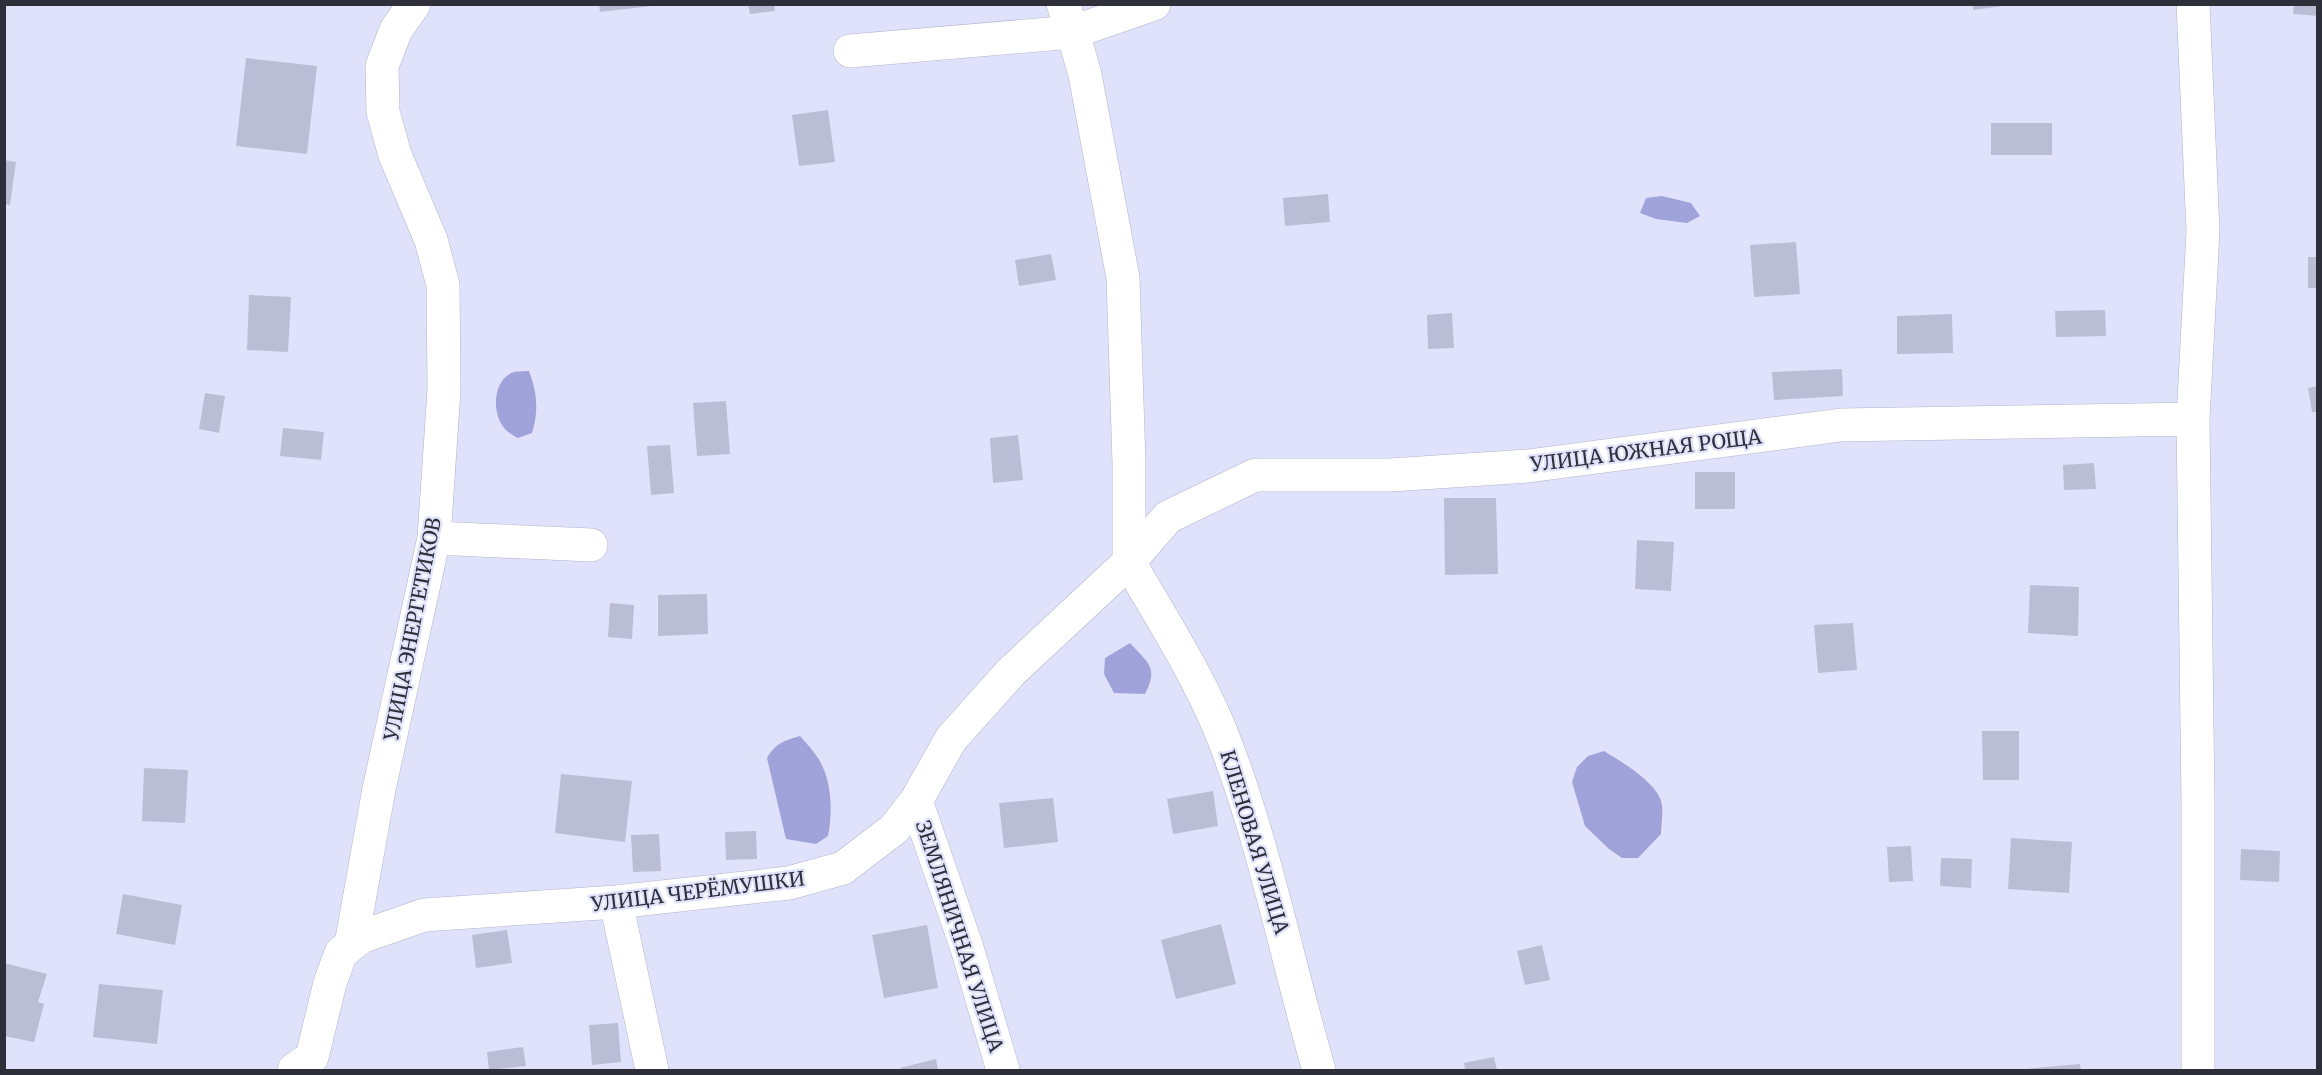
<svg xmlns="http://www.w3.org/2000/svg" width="2322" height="1075" viewBox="0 0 2322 1075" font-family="Merriweather,serif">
	<rect width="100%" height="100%" fill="#e0e2fb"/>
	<path fill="#9fa3d9" d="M1662 196 1691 203 1700 216 1687 223 1656 219 1640 213 1646 198Z
		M529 371C537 392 539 411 532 433L518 438C514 436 509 433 506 430 491 416 492 379 514 372 518 371 525 371 529 371Z
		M1130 643C1148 663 1159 667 1145 694L1114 693 1104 674 1105 658Z
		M800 736C806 743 813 750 818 758 832 780 833 811 828 836L816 844 786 839 767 758C774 744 785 740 800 736Z
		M1604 751C1620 761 1655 781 1661 801 1664 810 1661 824 1661 834L1638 858H1622L1609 849 1585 826 1572 782 1577 767 1588 756Z"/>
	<path fill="#bbbdd5" d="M599 4H652V6L600 12Z
		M748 4H774L775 11 750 14Z
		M1973 4H2003V6L1973 10Z
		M2294 4H2318V16L2293 14Z
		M246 58 317 66 307 154 236 146Z
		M828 110 835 162 799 166 792 115Z
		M1991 123H2052V155H1991Z
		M4 160 16 162 10 205 4 204Z
		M1328 194 1330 222 1285 226 1283 198Z
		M1796 242 1800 294 1754 297 1750 245Z
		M1051 254 1056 280 1019 286 1015 260Z
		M2308 257H2318V288H2308Z
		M249 295 291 297 288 352 247 350Z
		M2105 310 2106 336 2056 337 2055 311Z
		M1452 313 1454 348 1428 349 1427 315Z
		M1952 314 1953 353 1897 354V316Z
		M1842 369 1843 396 1774 400 1772 372Z
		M2318 386V412H2312L2308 388Z
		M205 393 225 396 219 433 199 429Z
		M726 401 730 454 697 456 693 403Z
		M283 428 324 432 321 460 280 456Z
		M1018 435 1023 480 993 483 990 438Z
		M670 445 674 493 651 495 647 446Z
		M2094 463 2096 489 2064 490 2063 465Z
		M1695 472H1735V509H1695Z
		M1444 498H1496L1498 574 1445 575Z
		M1637 540 1674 542 1671 591 1635 589Z
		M2030 585 2079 587 2078 636 2028 633Z
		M707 594 708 634 658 636V595Z
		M610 603 634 605 632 639 608 637Z
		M1853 623 1857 670 1818 673 1814 625Z
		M1982 731H2019V780H1983Z
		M144 768 188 770 185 823 142 821Z
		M561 774 632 781 625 842 555 833Z
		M1213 791 1218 826 1173 834 1167 799Z
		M1053 798 1058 842 1004 848 999 803Z
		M756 831 757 859 726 860 725 832Z
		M659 834 661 871 633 872 631 835Z
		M2011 838 2072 842 2069 893 2008 889Z
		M1911 846 1913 881 1889 882 1887 847Z
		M2241 849 2280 851 2279 882 2240 880Z
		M1941 858 1972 859 1971 888 1940 886Z
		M123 894 182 905 175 945 116 934Z
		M1221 924 1236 984 1176 999 1161 940Z
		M927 925 938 988 884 998 872 935Z
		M507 930 512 963 476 968 472 935Z
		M1542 945 1550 980 1525 985 1517 951Z
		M4 963 47 974 38 1002 44 1004 34 1042 4 1036Z
		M99 984 163 990 157 1044 93 1037Z
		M618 1023 621 1062 592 1065 589 1025Z
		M523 1047 526 1066 489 1070 487 1052Z
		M1494 1057 1497 1070H1465L1464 1063Z
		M936 1059 938 1070H901L900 1068Z
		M2080 1064 2081 1070H2026L2025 1069Z"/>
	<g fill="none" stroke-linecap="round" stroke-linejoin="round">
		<g stroke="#b1b4cb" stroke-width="34">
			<path id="minor" d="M1063 4 1073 32 1085 75 1123 278 1129 463V562
				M2193 4 2203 231 2193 419 2198 802V1070
				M850 51 1073 32 1154 4
				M434 538 591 545
				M1129 562C1163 621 1201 679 1225 742 1266 849 1287 961 1319 1070
				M916 801 967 948 1003 1070
				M616 902 652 1070
				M351 945 379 789 434 538 444 390 443 285 431 240 395 155 383 112 382 66 396 30 414 4
				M294 1070 312 1057 330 983 341 953 361 937 424 915 616 902 789 883 843 868 894 829 916 801 951 739 1011 672 1129 562 1168 517 1255 475H1391L1528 466 1841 425 2193 419"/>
		</g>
		<use href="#minor" stroke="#fff" stroke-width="33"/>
	</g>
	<g text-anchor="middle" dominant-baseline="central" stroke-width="4.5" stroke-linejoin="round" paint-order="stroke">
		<g font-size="20" fill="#2e2f38" stroke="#e0e2fb">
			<text transform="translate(1646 450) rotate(-7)">УЛИЦА ЮЖНАЯ РОЩА</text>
			<text transform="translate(412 629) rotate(-79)">УЛИЦА ЭНЕРГЕТИКОВ</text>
			<text transform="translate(1255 842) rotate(73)">КЛЕНОВАЯ УЛИЦА</text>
			<text transform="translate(698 891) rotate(-7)">УЛИЦА ЧЕРЁМУШКИ</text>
			<text transform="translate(960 936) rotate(72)">ЗЕМЛЯНИЧНАЯ УЛИЦА</text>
		</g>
	</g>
	<rect width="2322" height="1075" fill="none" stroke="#2e2f38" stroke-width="12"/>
</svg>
